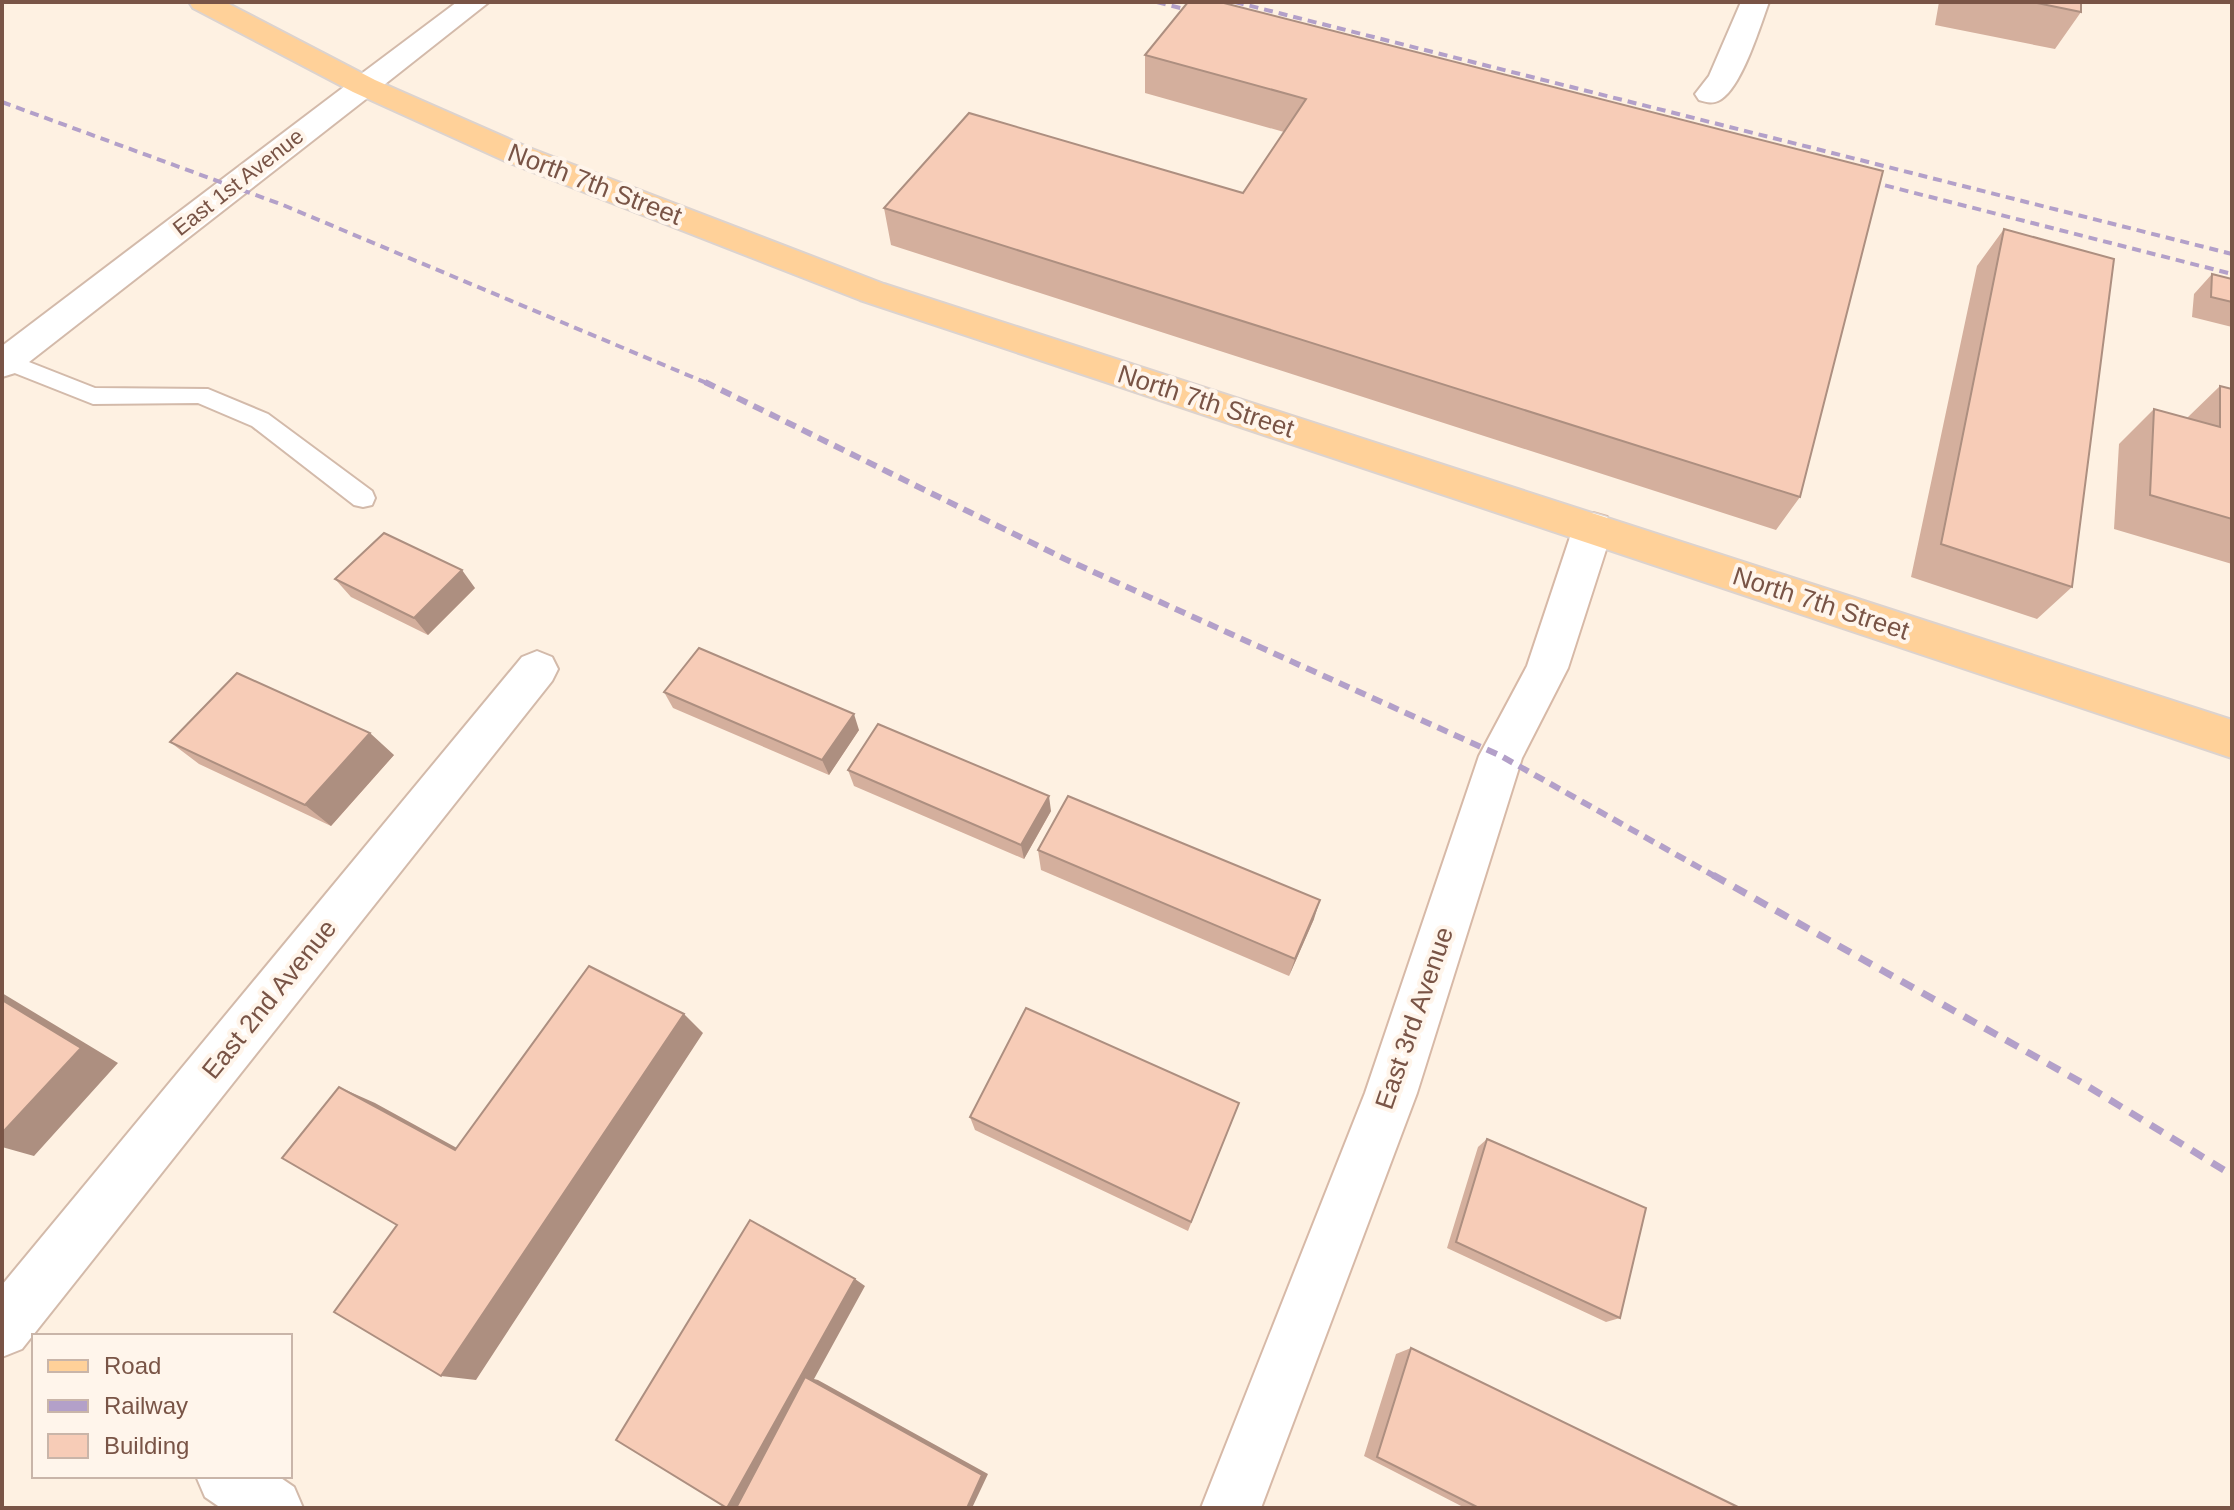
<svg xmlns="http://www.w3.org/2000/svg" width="2234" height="1510" viewBox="0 0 2234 1510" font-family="Helvetica,sans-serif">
	<rect width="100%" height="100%" fill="#fef1e2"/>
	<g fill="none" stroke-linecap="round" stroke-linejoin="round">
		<g stroke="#d3baaa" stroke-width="4">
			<path id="service" d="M6 353 95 388 208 389 268 414 372 491 375 498 372 505 363 507 354 505 252 426 198 403 93 404 2 368V354Z"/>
		</g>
		<g stroke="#d3baaa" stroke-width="4">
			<path id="minor" d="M457 2H489L375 92 364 95 353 92 349 86 353 80Z
				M1741 2H1769C1760 26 1741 91 1718 101 1711 104 1706 102 1699 100L1695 94 1709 76Z
				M537 651 552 657 558 669 552 681 22 1349 2 1357V1285L522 657Z
				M196 1476H278L294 1487 303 1508H221L205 1497Z"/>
		</g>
		<g stroke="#d3baaa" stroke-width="4">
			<path id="tertiary" d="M364 77 375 80 379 86 375 92 15 373 2 377V346L353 80Z"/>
		</g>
		<g stroke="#d7b9a7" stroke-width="4">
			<path id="secondary" d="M1593 513 1607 517 1613 528 1568 668 1522 758 1417 1093 1261 1508H1201L1365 1093 1479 756 1527 666 1573 528 1579 517Z"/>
		</g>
		<g stroke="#dcd3cf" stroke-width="4">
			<path id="primary" d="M189 2H225L375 80 527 147 884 284 2232 720V758L860 300 505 161 353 92 193 8Z"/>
		</g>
		<use href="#service" fill="#fff" fill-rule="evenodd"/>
		<use href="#minor" fill="#fff" fill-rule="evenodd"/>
		<use href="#tertiary" fill="#fff" fill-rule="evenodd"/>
		<use href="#secondary" fill="#fff" fill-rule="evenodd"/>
		<use href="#primary" fill="#ffd199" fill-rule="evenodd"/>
		<path stroke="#b3a0c9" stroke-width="4" stroke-dasharray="9 6" stroke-linecap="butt" d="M1157 2 1204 14
			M1235 2 2232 254
			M2 102 283 205 709 384
			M1856 178 2232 274"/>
		<path stroke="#b3a0c9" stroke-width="6" stroke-dasharray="11 7" stroke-linecap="butt" d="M705 382 1065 559 1501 756 1716 877"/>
		<path stroke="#b3a0c9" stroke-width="7" stroke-dasharray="14 10" stroke-linecap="butt" d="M1713 875 2084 1084 2232 1175"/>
	</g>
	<path fill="#d4af9d" d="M1188 2 1800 497 1776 530 891 245 884 208 1243 193 1284 132 1145 93V55Z
		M1939 2H2081V12L2055 49 1935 25Z
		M2004 229 2072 587 2037 619 1911 577 1977 266Z
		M2212 274 2232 279V327L2192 317 2194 294Z
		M2220 386 2232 389V564L2114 529 2119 444 2154 409 2187 418Z
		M335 579 475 588 428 635 351 597Z
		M664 692 859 730 829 775 673 708Z
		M170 742 394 755 331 826 199 764Z
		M848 770 1051 811 1024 859 854 786Z
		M1038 850 1314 919 1289 976 1041 870Z
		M1234 1116 1188 1231 975 1130 970 1117Z
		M1487 1139 1620 1318 1606 1322 1447 1248 1478 1147Z
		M1411 1348 1740 1508H1465L1364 1456 1396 1354Z"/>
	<path fill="#ad8f80" d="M462 570 475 588 428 635 414 618Z
		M854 714 859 730 829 775 822 760Z
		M370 733 394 755 331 826 305 805Z
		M1049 796 1051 811 1024 859 1021 845Z
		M1320 900 1314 919 1289 976 1295 959Z
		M2 993 118 1063 34 1156 2 1147Z
		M684 1014 703 1033 476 1380 441 1376Z
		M339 1087 375 1103 486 1164 455 1150Z
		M855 1279 865 1286 814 1379 818 1380 988 1474 972 1508 743 1505 727 1508Z"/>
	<path fill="#f7ccb7" stroke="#ad8f80" stroke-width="2" d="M1188 2H1220L1883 171 1800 497 884 208 969 113 1243 193 1306 99 1145 55Z
		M2032 2H2081V12Z
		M2004 229 2114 259 2072 587 1941 544Z
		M2212 274 2232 279V302L2211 297Z
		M2220 386 2232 389V519L2150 495 2154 409 2220 427Z
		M384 533 462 570 414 618 335 579Z
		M699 648 854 714 822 760 664 692Z
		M237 673 370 733 305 805 170 742Z
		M878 724 1049 796 1021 845 848 770Z
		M1068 796 1320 900 1295 959 1038 850Z
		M589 966 684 1014 441 1376 334 1312 397 1225 282 1158 339 1087 455 1150Z
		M2 1000 81 1048 2 1133Z
		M1026 1008 1239 1103 1191 1222 970 1117Z
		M1487 1139 1646 1208 1620 1318 1456 1242Z
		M750 1220 855 1279 727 1508 616 1440Z
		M1411 1348 1740 1508H1479L1377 1457Z
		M805 1377 982 1475 967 1508H736Z"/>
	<g text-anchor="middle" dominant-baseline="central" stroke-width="8" stroke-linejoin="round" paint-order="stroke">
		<g font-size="22" fill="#795446" stroke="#fff5eb">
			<text transform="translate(238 182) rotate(-38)">East 1st Avenue</text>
		</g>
		<g font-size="26" fill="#795446" stroke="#fff5eb">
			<text transform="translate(595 184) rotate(21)">North 7th Street</text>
			<text transform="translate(1206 401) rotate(18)">North 7th Street</text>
			<text transform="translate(1821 603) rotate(18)">North 7th Street</text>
			<text transform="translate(269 999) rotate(-51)">East 2nd Avenue</text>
			<text transform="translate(1414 1018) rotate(-71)">East 3rd Avenue</text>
		</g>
	</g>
	<rect width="2234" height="1510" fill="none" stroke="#795446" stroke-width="8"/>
	<rect x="32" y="1334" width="260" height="144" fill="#fff5eb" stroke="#c9b5a9" stroke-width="2"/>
	<rect x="48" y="1360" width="40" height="12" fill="#ffd199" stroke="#c9b5a9" stroke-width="2"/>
	<text x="104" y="1374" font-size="24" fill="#795446">Road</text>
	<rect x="48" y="1400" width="40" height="12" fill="#b3a0c9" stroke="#c9b5a9" stroke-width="2"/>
	<text x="104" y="1414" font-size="24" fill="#795446">Railway</text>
	<rect x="48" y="1434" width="40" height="24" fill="#f7ccb7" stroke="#c9b5a9" stroke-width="2"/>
	<text x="104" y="1454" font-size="24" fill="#795446">Building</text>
</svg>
